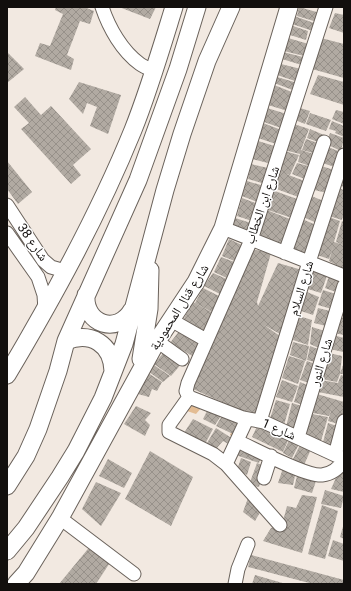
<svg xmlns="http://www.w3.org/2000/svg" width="351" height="591" viewBox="0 0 351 591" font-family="Roboto,'Noto Naskh Arabic',sans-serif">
	<defs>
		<pattern id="park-tufts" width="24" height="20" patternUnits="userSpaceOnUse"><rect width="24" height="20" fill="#e3bc93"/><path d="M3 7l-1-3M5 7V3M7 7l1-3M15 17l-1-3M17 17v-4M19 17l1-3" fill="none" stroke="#c2a07e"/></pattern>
		<pattern id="building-cross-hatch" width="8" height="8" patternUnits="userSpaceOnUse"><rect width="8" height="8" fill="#b1aaa2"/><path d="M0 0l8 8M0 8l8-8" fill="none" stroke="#97918a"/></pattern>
	</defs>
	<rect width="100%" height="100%" fill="#f2e9e1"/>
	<path fill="url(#park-tufts)" d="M192 400 243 421 235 438 230 435 235 423 202 407 196 414 187 411Z"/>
	<path fill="url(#building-cross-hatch)" d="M56 7H84L94 11 90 24 80 21 67 55 74 59 71 70 35 56 40 43 50 46 63 14 55 10Z
		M119 7H156L150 19Z
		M299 7 320 13 317 22 297 16Z
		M335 13 344 15V33L329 28Z
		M294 16 317 24 316 32 292 24Z
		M293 26 308 31 306 40 290 35Z
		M288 38 312 45 308 57 284 51Z
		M321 38 344 44V78L312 69Z
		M283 52 307 58 305 66 282 59Z
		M8 53 24 69 7 83V54Z
		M281 64 305 70 301 83 277 75Z
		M318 75 344 82V105L310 94Z
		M277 77 301 84 298 92 274 83Z
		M79 82 121 95 108 134 90 126 97 107 87 103 83 114 69 99Z
		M274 85 297 94 291 112 268 105Z
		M25 97 41 115 51 106 91 149 73 165 81 175 71 184 21 129 29 123 14 107Z
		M267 108 290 115 284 129 264 122Z
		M300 108 310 111 305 124 295 120Z
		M336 110 344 112V124L332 119Z
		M310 113 331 120 326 131 306 124Z
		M332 121 344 126V137L335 133 336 131 329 129Z
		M263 123 284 131 279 145 258 138Z
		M294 124 309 129 301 150 317 155 313 167 298 162 300 154 284 150Z
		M310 129 324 135 321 143 307 138Z
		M330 133 344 138 341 151 326 144Z
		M306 139 321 144 317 154 302 150Z
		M258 141 278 147 272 164 252 159Z
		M325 146 341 152 335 167 319 162Z
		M284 151 299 155 290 175 286 174 307 182 301 198 271 187Z
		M7 161 32 192 18 204 7 189Z
		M297 163 312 167 307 180 292 174Z
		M251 164 272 169 265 184 248 179Z
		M318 165 334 170 327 193 310 189Z
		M344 172V187L338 185Z
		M247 181 264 186 257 202 242 196Z
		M336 187 344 190V212L342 220 326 215Z
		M272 190 300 200 295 219 265 209Z
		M309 195 326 202 319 224 301 216Z
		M242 198 258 204 252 221 237 216Z
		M264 209 295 221 285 248 255 235Z
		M326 216 340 221 334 242 344 245V269L329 261 333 247 329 259 314 254Z
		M235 218 251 223 249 230 233 225Z
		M300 218 318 226 307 257 288 250Z
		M342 221 344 222V245L336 242Z
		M229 239 244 246 237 262 222 256Z
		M252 249 271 253 257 302 258 306 278 263 302 270 280 334 264 325 280 336 255 417 193 389Z
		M221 257 237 263 231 280 214 272Z
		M313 267 328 273 321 293 308 289Z
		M213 273 231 281 224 296 204 286Z
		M330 273 344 279 341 294 325 288Z
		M203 288 223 298 216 314 195 303Z
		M323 290 339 295 335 310 318 305Z
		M307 292 319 297 313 315 301 311Z
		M193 302 215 314 203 336 182 322Z
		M318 308 334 312 330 327 314 323Z
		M299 316 312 320 308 345 293 340Z
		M338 316 344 318V335L334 333Z
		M312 327 328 332 323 350 310 344Z
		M180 330 201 344 194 357 170 343Z
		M333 335 344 338 343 352 330 349Z
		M293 342 309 346 306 361 290 355Z
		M310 346 323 351 319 363 307 360Z
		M165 351 183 362 171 376 154 364Z
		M329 353 342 356 340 374 337 382 321 379Z
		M289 356 305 361 298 384 282 378Z
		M307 361 318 365 312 384 300 380Z
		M344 362V374H340Z
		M154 365 170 376 163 382 149 372Z
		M148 373 162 382 157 391 152 389 149 397 138 394Z
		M341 375 344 376V397L318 392 321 380 338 383Z
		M282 380 298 386 292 402 276 397Z
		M300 382 312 387 306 406 294 402Z
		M317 394 344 402V415L342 425 328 421 332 407 329 416 313 413Z
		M276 400 290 404 284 425 270 419Z
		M292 403 305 407 297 434 286 427Z
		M136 406 151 413 145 420 150 425 145 436 124 424Z
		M209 407 223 413 215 425 203 419Z
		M223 414 241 422 233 434 216 426Z
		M312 414 328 417 321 441 306 434Z
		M193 419 213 429 205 444 184 433Z
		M259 422 290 436 283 452 252 437Z
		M328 423 340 427 335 450 322 446Z
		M216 428 233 439 230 445 223 441 216 449 207 443Z
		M291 436 301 440 292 458 283 453Z
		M302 441 312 447 304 465 293 459Z
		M239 444 262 454 259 463 236 455Z
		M150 451 193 477 171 526 125 499Z
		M241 458 251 462 247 475 237 470Z
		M108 459 132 473 124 488 99 476Z
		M257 463 265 466 259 487 249 485Z
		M284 465 296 471 293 485 278 483Z
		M339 471H344V492L331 489Z
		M298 472 317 478 312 493 294 488Z
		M96 482 121 493 101 526 82 509Z
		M325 490 344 496 341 508 321 504Z
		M302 495 317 497 302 553 263 541 271 528 282 525 287 506 296 508Z
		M248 498 262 509 255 521 243 512Z
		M322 505 338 511 325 559 308 554Z
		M344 523V539L340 537Z
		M333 540 344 544V561L328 556Z
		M92 544 111 561 96 584H59Z
		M251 555 344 580 343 584H313L248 567Z
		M255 575 286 584H252Z"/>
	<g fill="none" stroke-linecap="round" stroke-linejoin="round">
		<g stroke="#6a625b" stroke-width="15">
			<path id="minor" d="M102 7C109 28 122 51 140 64 144 67 150 69 155 71
				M7 205 43 260 51 267 65 271
				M223 228 344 276
				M7 233 38 277 44 295 45 310
				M285 253 324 142
				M171 320 206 340
				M157 341 182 359
				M189 397 186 391 188 383 251 240 326 7
				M189 397 169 425V432L213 454 226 464 280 525
				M189 397 243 418 264 422 344 459
				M260 421 309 262 344 155
				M298 437 344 286
				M237 441C253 448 307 477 322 475 331 474 339 468 344 460
				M335 455 344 421
				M226 464 247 419
				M264 478 271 456
				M60 518 134 574
				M235 584 238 569 248 544"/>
		</g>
		<g stroke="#6a625b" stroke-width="19">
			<path id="major" d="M86 295C84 325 118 335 132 310
				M66 341C91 331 112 344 113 371
				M141 359 149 309 150 270
				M7 375C54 296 98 216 133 130 149 90 161 49 174 7
				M7 486 26 456 38 429 58 371 66 341 138 180 178 69 197 7
				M7 551 26 528 60 477 76 451 103 398 124 344 165 190 182 134 207 61 231 7
				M16 584 26 573 60 518 157 341 196 282 223 228 289 7"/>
		</g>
		<use href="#minor" stroke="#fff" stroke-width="13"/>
		<use href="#major" stroke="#fff" stroke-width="17"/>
	</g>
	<g text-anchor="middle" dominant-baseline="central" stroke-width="3" stroke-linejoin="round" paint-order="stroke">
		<g font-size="13" fill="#120f0d" stroke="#fff">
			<text transform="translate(262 205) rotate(-71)">شارع ابن الخطاب</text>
			<text transform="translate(33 242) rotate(55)">شارع 38</text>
			<text transform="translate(301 288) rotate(-73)">شارع السلام</text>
			<text transform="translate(179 307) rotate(-58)">شارع قنال المحمودية</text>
			<text transform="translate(321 362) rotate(-73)">شارع النور</text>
			<text transform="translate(279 429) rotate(23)">شارع 1</text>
		</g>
	</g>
	<rect width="351" height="591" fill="none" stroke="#120f0d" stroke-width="16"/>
</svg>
